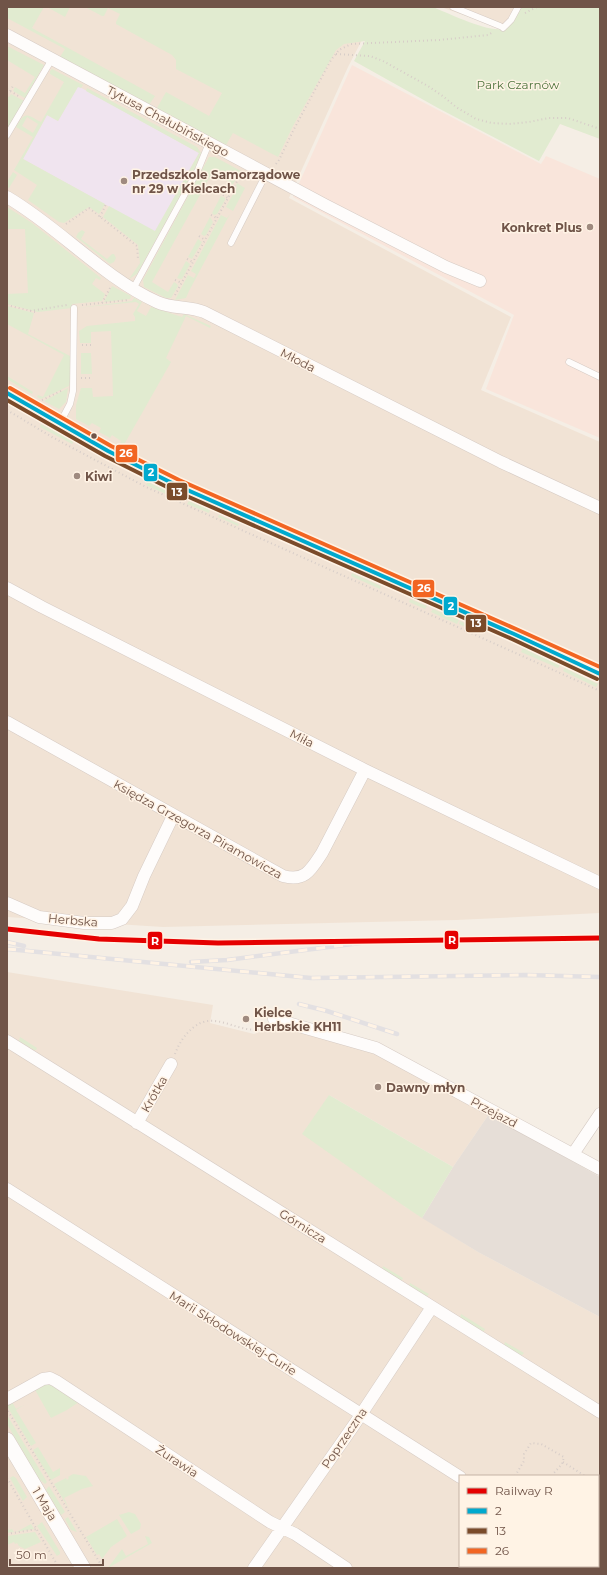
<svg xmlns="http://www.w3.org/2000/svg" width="607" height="1575" viewBox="0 0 607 1575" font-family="Montserrat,sans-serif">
	<rect width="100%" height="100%" fill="#f5eee5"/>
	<path fill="#f1e3d5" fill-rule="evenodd" d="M7 7H379L348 67 289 198 511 317 481 390 600 442V913L456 920 163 927 7 917Z
		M441 7H521L508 31Z
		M7 972 213 1005 210 1023 254 1034 263 1031 272 1023 374 1052 489 1114 453 1167 329 1095 404 1206 478 1252 600 1317V1568H7ZM460 1476H598V1566H460Z"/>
	<path fill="#f9e5db" d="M352 65 541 164 546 156 600 179V438L486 389 514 315 293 197Z"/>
	<path fill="#e6ded7" d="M489 1114 600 1177V1317L478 1252 422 1218 453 1167Z"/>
	<path fill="#f0e4ef" d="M78 86 199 153 155 232 23 159 47 115 58 121Z"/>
	<path fill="#e1ebd0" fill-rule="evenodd" d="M7 7H44L32 28 155 96 149 105 60 57 65 49 7 18Z
		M47 7H70L65 17Z
		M85 7H433C445 12 494 35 504 28 510 23 514 13 518 7H600V139L560 124 539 161 438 108 354 61 365 41 344 44 336 50 293 126 278 157 233 133 226 145 157 108 166 92 209 116 222 93 176 69V60L172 55 116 24V22L120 14 108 8 104 16H102Z
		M7 46 44 65 25 98 13 91 15 87 25 93 35 77 7 60Z
		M52 69 83 85 81 88 78 87 58 121 47 115 23 159 105 204 99 214 89 207 64 223 59 222 28 200 37 185 14 170 33 137 16 127C25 111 26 114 41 122L64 82 50 74V71ZM27 117 38 124 33 133 22 126Z
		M87 88 197 147 201 153 193 173 137 274 129 279 140 263 138 245 103 217 109 206 155 231 199 153 86 91Z
		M11 94 24 101 7 131V96L9 97Z
		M209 157H215L241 171 227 194 224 192 229 182 212 173 152 282 168 292 174 282 177 284 178 286 171 298H166L144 287 143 280Z
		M13 172 17 175 9 188 7 187V182Z
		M237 183 245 188 233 211 226 207 237 187 236 186Z
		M221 196 225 198V200L217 214 214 215 212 213Z
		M7 207 32 223 101 278 100 280 96 278 92 284 105 294 102 301 72 304V308L38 312 7 304V291V294L28 293 25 229H7Z
		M230 214 189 291 186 298 175 300 188 275 194 278 196 274 191 271 221 215 227 218Z
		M210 217 213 222 206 235 204 236 201 234Z
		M82 230 85 232 81 239 107 259 112 254H114L116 258 114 262 110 264 76 237 78 233Z
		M198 239 202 242 192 259 188 257Z
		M186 261 190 264 182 279H180L177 278Z
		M112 286 131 296 130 299 104 302Z
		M134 298 142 302 137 311 146 316 151 307 182 317 184 314 211 326 210 328 186 316 166 358 171 362 125 443 132 447 131 449 120 443 121 441 112 435 110 438 99 432 101 428 92 423 89 426 76 419V405L81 388H92L93 397 113 396 111 331 91 332V343H80L79 331 87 326 135 321V317L133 314 139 304 136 302 77 308 132 301Z
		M7 306 34 313 28 334 70 356 71 378 69 386 41 399 37 397 38 395 43 397 64 355 7 324Z
		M81 353H91L92 374H81Z
		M7 376 33 392 32 394 7 379Z
		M68 388 66 402 59 409 44 401Z
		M41 424 74 441 72 444 40 427Z
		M148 482 182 498 181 501 146 485Z
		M189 501 210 510 209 513 187 504Z
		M219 515 239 524 238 526 218 517Z
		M352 573 381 586 380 589 351 576Z
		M410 599 427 606 425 609 409 602Z
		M433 609 459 620 457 624 431 612Z
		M460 621 477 628 476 632 459 624Z
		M523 648 560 665 558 668 521 652Z
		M565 668 598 684 596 687 563 671Z
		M20 1037 37 1048 36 1050H34L19 1041Z
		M329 1095 453 1167 422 1218 404 1206 302 1134Z
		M383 1266 403 1278 402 1280H400L382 1269Z
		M410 1283 429 1294 427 1296H425L409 1286Z
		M461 1314 485 1329 484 1331 482 1332 460 1318Z
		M505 1342 524 1353 522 1355H520L504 1345Z
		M49 1382 79 1402 67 1410 51 1418 34 1388Z
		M11 1400 16 1409 24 1405 16 1410 36 1443 31 1446 7 1406V1403Z
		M7 1415 47 1482 45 1484 39 1479 7 1424Z
		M38 1447 53 1472 60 1468V1475L51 1480 33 1450Z
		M73 1474 86 1476 93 1486 82 1489 64 1498 69 1509 54 1484 66 1478 67 1480 69 1478 68 1477Z
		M13 1476 16 1478 27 1497 23 1501 10 1478Z
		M49 1486 65 1512 61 1515 46 1490Z
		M129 1512 135 1514 141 1524 140 1529 131 1534 119 1515Z
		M68 1517 77 1532 71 1530 65 1519Z
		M117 1519 127 1536 111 1547 102 1559 99 1554 97 1555 86 1537Z
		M42 1522 60 1552V1554L57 1556 37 1526Z
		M31 1524 34 1529 7 1533V1527L9 1530 12 1529 14 1532 18 1531Z
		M35 1532 41 1542 25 1549 19 1546 17 1543 15 1544 14 1542 7 1545V1536Z
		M145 1536 149 1537 152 1543 108 1568 122 1549 126 1556 148 1544Z"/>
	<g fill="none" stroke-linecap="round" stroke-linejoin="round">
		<g stroke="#d6cbc4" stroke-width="7">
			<path id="service" d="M453 7 500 26
				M503 28 511 20 518 7
				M7 135 52 59
				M231 243 266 174
				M133 289 198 170 209 143
				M569 362 600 377
				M60 423 70 404 73 391 74 308"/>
		</g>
		<g stroke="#d6cbc4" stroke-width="13">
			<path id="minor" d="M7 35 325 205 446 267 480 281
				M7 197C60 228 101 276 157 302 172 309 189 306 204 312L501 462 600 508
				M7 393 108 451 176 485 514 634 600 674
				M7 588 42 607 365 770 600 883
				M7 722 283 876C305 882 311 870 322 853L365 770
				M7 903 39 917 84 923H112L122 919 132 906 144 876 173 816
				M274 1019 376 1048 600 1169
				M7 1041 600 1412
				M137 1123 171 1064
				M573 1154 600 1114
				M7 1189 460 1477
				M7 1399 43 1379 50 1378 56 1381 270 1522 295 1534 346 1568
				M598 1564 600 1566
				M254 1568 354 1425 432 1307"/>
		</g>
		<g stroke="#d6cbc4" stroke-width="16">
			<path id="tertiary" d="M7 1440 83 1568"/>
		</g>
		<path stroke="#d7cdc8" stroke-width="2" stroke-dasharray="1 3" stroke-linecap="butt" d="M525 13 537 7
			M336 54 370 56 383 61 428 86 444 97 456 107 476 119 492 123 509 124 529 122 549 118H568L600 129
			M7 89 20 97
			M10 91 13 86
			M276 164 279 160 294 129 331 60 339 50 351 44 439 40 488 35 493 32
			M223 195 228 198
			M211 215 217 218
			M100 217 106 204
			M66 224 89 208 137 246 138 259
			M199 236 205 240
			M187 259 193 262
			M175 280 182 283
			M175 295 241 174
			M102 303 110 288
			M7 305 35 312
			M82 305 128 300
			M30 311 67 305
			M82 345H91
			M81 378H92
			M42 400 63 390
			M7 410 52 437 146 487 600 691
			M175 1054C179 1043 185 1034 194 1027 215 1010 238 1034 261 1029L264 1025
			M8 1411 103 1568
			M563 1462 585 1476
			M515 1476 524 1461V1454L531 1443 541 1444 564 1457 562 1464 554 1473
			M7 1478 59 1568
			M598 1484 600 1485
			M7 1534 37 1529"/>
		<use href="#service" stroke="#fefcfb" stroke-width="6"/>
		<use href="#minor" stroke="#fefcfb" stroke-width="12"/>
		<use href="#tertiary" stroke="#fefcfb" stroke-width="15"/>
		<g stroke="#e3e0e2" stroke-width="4.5">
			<path id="rail" d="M7 942 24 946
				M7 949 311 978 526 975 600 977
				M191 962 227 960 376 941
				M299 1004 327 1011 397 1034"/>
		</g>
		<use href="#rail" stroke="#fff3e5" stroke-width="3" stroke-dasharray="9" stroke-linecap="butt"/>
		<g stroke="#fff3e5" stroke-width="7">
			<path id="bus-1" d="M7 393 108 451 176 485 514 634 600 674"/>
		</g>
		<g stroke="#fff3e5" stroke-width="7">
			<path id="bus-2" d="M7 400 105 456 173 490 512 639 597 679"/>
		</g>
		<g stroke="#fff3e5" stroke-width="7">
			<path id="bus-3" d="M10 388 111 446 179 480 516 629 600 667"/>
		</g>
		<use href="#bus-1" stroke="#00a9ce" stroke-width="4"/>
		<use href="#bus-2" stroke="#7a4b2a" stroke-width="4"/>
		<use href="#bus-3" stroke="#f26522" stroke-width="4"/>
		<g stroke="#fff3e5" stroke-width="8">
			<path id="rail-1" d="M7 929 99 939 218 943 600 938"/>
		</g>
		<use href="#rail-1" stroke="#e50000" stroke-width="5"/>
	</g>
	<g fill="#9f8a7f" stroke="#fff3e5" stroke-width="1.5">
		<circle cx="124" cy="181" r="4"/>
		<circle cx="590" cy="227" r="4"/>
		<circle cx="77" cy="476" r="4"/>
		<circle cx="246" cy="1019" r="4"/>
		<circle cx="378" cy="1087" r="4"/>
	</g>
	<circle fill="#705448" stroke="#fff3e5" stroke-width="1.5" cx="94" cy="436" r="3.5"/>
	<g text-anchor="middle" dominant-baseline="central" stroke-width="3" stroke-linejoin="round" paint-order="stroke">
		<g font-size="12" fill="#537741" stroke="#fff3e5">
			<text x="518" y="84">Park Czarnów</text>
		</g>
		<g font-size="12" fill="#705448" stroke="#fff3e5">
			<text transform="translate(168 121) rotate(28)">Tytusa Chałubińskiego</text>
			<text transform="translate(298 360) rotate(27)">Młoda</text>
			<text transform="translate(302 738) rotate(27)">Miła</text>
			<text transform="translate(198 829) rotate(29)">Księdza Grzegorza Piramowicza</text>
			<text transform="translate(73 920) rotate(5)">Herbska</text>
			<text transform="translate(154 1094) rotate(-60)">Krótka</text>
			<text transform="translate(494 1112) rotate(28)">Przejazd</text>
			<text transform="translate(303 1226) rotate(32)">Górnicza</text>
			<text transform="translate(233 1333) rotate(32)">Marii Skłodowskiej-Curie</text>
			<text transform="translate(344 1438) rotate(-56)">Poprzeczna</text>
			<text transform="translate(177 1461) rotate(33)">Żurawia</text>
			<text transform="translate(45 1504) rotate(59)">1 Maja</text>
		</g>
		<g font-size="12" font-weight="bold" fill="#705448" stroke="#fff3e5" text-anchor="start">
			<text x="132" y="174">Przedszkole Samorządowe<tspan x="132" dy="14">nr 29 w Kielcach</tspan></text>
			<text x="582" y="227" text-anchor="end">Konkret Plus</text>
			<text x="85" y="476">Kiwi</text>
			<text x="254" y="1012">Kielce<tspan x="254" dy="14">Herbskie KH11</tspan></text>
			<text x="386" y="1087">Dawny młyn</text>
		</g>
	</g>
	<g stroke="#fff3e5" stroke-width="1.5">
		<rect x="115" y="444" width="23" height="19" rx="4" fill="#f26522"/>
		<rect x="143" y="463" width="15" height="19" rx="4" fill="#00a9ce"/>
		<rect x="166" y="482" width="22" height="19" rx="4" fill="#7a4b2a"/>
		<rect x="412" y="579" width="23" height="19" rx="4" fill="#f26522"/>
		<rect x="443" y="596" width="15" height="20" rx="4" fill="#00a9ce"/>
		<rect x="465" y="614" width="22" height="19" rx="4" fill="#7a4b2a"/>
		<rect x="444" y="930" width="15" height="20" rx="4" fill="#e50000"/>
		<rect x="147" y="931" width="16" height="19" rx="4" fill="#e50000"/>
	</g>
	<g font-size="11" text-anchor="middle" font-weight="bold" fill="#fff">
		<text x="126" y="457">26</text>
		<text x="151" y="476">2</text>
		<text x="177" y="496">13</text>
		<text x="424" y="592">26</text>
		<text x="451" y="610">2</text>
		<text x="476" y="627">13</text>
		<text x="452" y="944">R</text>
		<text x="155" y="945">R</text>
	</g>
	<rect width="607" height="1575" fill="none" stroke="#705448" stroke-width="16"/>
	<rect x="459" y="1475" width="140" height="92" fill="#fff3e5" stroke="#c6b3a6"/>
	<rect x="467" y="1488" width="20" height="6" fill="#e50000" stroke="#c6b3a6"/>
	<text x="495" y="1495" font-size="12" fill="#705448">Railway R</text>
	<rect x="467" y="1508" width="20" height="6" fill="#00a9ce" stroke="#c6b3a6"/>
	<text x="495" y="1515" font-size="12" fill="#705448">2</text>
	<rect x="467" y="1528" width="20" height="6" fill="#7a4b2a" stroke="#c6b3a6"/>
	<text x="495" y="1535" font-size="12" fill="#705448">13</text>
	<rect x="467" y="1548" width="20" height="6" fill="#f26522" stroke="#c6b3a6"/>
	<text x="495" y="1555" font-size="12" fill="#705448">26</text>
	<path d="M10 1559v6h93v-6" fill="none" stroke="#705448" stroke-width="2"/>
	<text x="16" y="1559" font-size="12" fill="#705448" stroke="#fff3e5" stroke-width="3" paint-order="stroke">50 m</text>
</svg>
